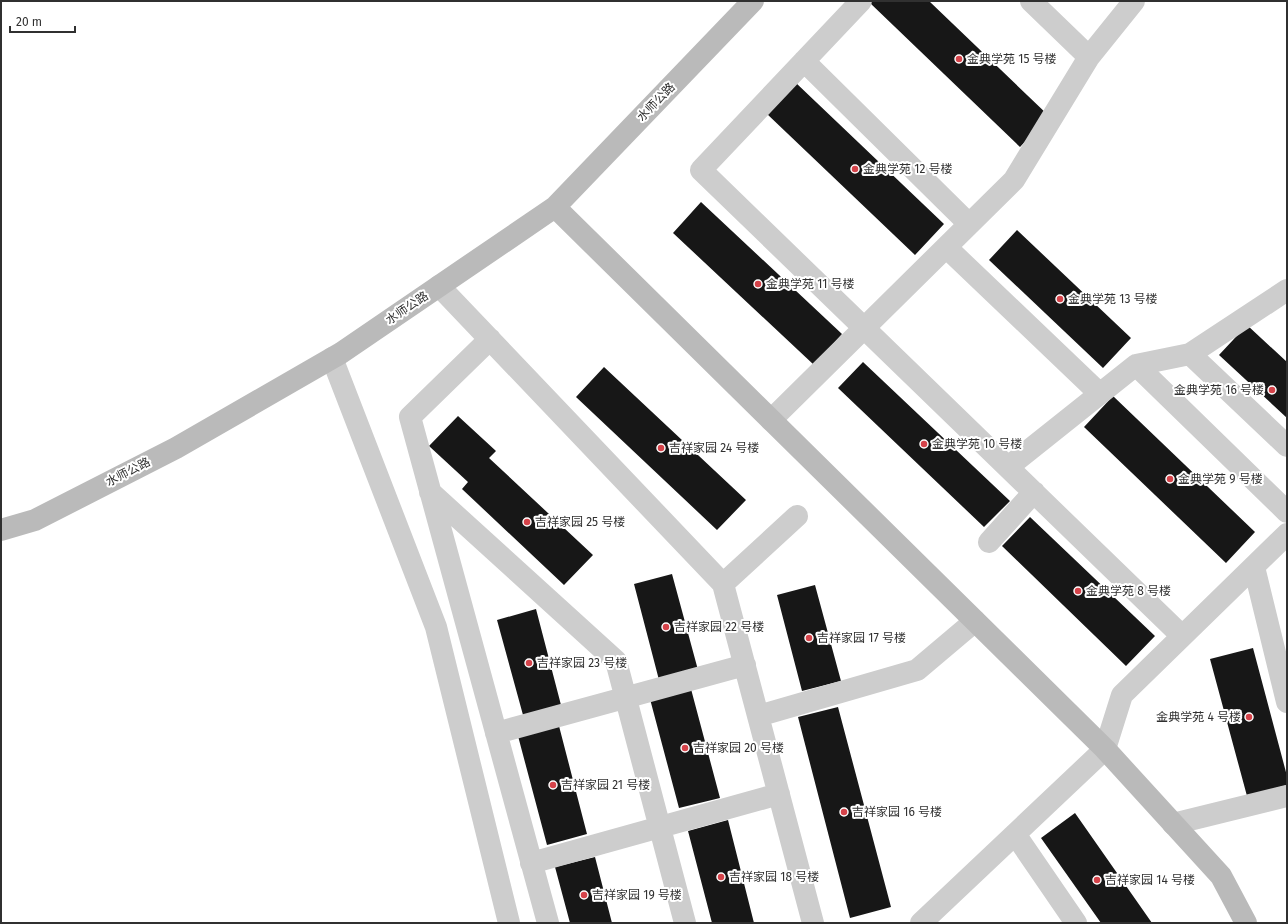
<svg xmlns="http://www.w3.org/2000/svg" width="1288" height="924" viewBox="0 0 1288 924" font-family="'Fira Sans','Noto Sans SC',sans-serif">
	<rect width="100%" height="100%" fill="#fff"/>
	<path fill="#171717" d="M872 1H929L1049 116 1020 147 870 3Z
		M795 82 944 224 915 255 766 113Z
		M701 202 842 334 814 365 673 233Z
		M1017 230 1131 338 1103 368 989 260Z
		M1247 325 1287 362V418L1219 355Z
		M863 362 1010 501 984 527 838 388Z
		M604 367 746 500 717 530 576 397Z
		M1113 396 1255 532 1226 563 1084 427Z
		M458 416 496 451 489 458 593 555 564 585 462 489 468 482 429 446Z
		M1030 517 1155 636 1126 666 1002 546Z
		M672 574 698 670 659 680 634 584Z
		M815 585 841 681 802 691 777 595Z
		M536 609 561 705 523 715 497 620Z
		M1253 648 1287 776V785L1247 796 1210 659Z
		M691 689 720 798 679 808 650 699Z
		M838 707 891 907 850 918 798 717Z
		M559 726 587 834 547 845 518 736Z
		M1075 813 1152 923H1101L1041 838Z
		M728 820 754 923H712L688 831Z
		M595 857 612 923H570L555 867Z"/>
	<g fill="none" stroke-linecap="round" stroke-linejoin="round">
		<path stroke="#cdcdcd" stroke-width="22" d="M861 1 701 170 1182 636
			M1031 1 1089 57
			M804 61 969 224
			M946 247 1100 394
			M439 286 723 584 813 923
			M1287 290 1190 354 1287 446
			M490 339 410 417 548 923
			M1190 354 1136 365 1287 512
			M332 358 436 627 509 923
			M771 420 1014 180 1089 57 1134 1
			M1008 467 1136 365
			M430 492 616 661 685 923
			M989 542 1034 492
			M1254 567 1287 702
			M723 584 797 516
			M758 716 917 670 975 621
			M496 733 745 665
			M1173 824 1287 796
			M1015 834 1076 923
			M531 863 779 794
			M921 923 1105 749 1122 695 1287 534"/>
		<path stroke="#bababa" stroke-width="22" d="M555 207 1105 749 1221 876 1246 923
			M1 530 35 520 176 448 341 353 555 207 753 1"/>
	</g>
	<g fill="#d5434a" stroke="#fff" stroke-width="1.5">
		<circle cx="959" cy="59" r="4"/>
		<circle cx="855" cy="169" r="4"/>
		<circle cx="758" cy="284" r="4"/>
		<circle cx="1060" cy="299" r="4"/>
		<circle cx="1272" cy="390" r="4"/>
		<circle cx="924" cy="444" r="4"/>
		<circle cx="661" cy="448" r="4"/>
		<circle cx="1170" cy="479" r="4"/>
		<circle cx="527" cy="522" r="4"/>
		<circle cx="1078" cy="591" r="4"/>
		<circle cx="666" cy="627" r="4"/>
		<circle cx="809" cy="638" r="4"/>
		<circle cx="529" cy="663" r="4"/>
		<circle cx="1249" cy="717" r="4"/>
		<circle cx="685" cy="748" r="4"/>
		<circle cx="553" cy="785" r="4"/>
		<circle cx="844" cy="812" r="4"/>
		<circle cx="721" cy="877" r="4"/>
		<circle cx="1097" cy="880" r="4"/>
		<circle cx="584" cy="895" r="4"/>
	</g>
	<g text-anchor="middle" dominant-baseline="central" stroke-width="4" stroke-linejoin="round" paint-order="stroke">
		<g font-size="12" fill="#303030" stroke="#fff" text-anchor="start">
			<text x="967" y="59">金典学苑 15 号楼</text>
			<text x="863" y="169">金典学苑 12 号楼</text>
			<text x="766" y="284">金典学苑 11 号楼</text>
			<text x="1068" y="299">金典学苑 13 号楼</text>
			<text x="1264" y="390" text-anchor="end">金典学苑 16 号楼</text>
			<text x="932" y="444">金典学苑 10 号楼</text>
			<text x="669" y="448">吉祥家园 24 号楼</text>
			<text x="1178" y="479">金典学苑 9 号楼</text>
			<text x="535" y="522">吉祥家园 25 号楼</text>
			<text x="1086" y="591">金典学苑 8 号楼</text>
			<text x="674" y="627">吉祥家园 22 号楼</text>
			<text x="817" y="638">吉祥家园 17 号楼</text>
			<text x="537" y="663">吉祥家园 23 号楼</text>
			<text x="1241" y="717" text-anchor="end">金典学苑 4 号楼</text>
			<text x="693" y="748">吉祥家园 20 号楼</text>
			<text x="561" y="785">吉祥家园 21 号楼</text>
			<text x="852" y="812">吉祥家园 16 号楼</text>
			<text x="729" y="877">吉祥家园 18 号楼</text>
			<text x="1105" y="880">吉祥家园 14 号楼</text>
			<text x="592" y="895">吉祥家园 19 号楼</text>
		</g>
		<g font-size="12" fill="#303030" stroke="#fff">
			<text transform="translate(656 102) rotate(-46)">水师公路</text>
			<text transform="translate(407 308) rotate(-34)">水师公路</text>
			<text transform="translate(128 472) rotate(-27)">水师公路</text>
		</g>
	</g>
	<rect width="1288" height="924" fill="none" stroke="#303030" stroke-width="4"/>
	<path d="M10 26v6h65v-6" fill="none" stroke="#303030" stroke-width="2"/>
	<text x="16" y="26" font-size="12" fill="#303030" stroke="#ffffff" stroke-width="3" paint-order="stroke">20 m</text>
</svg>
